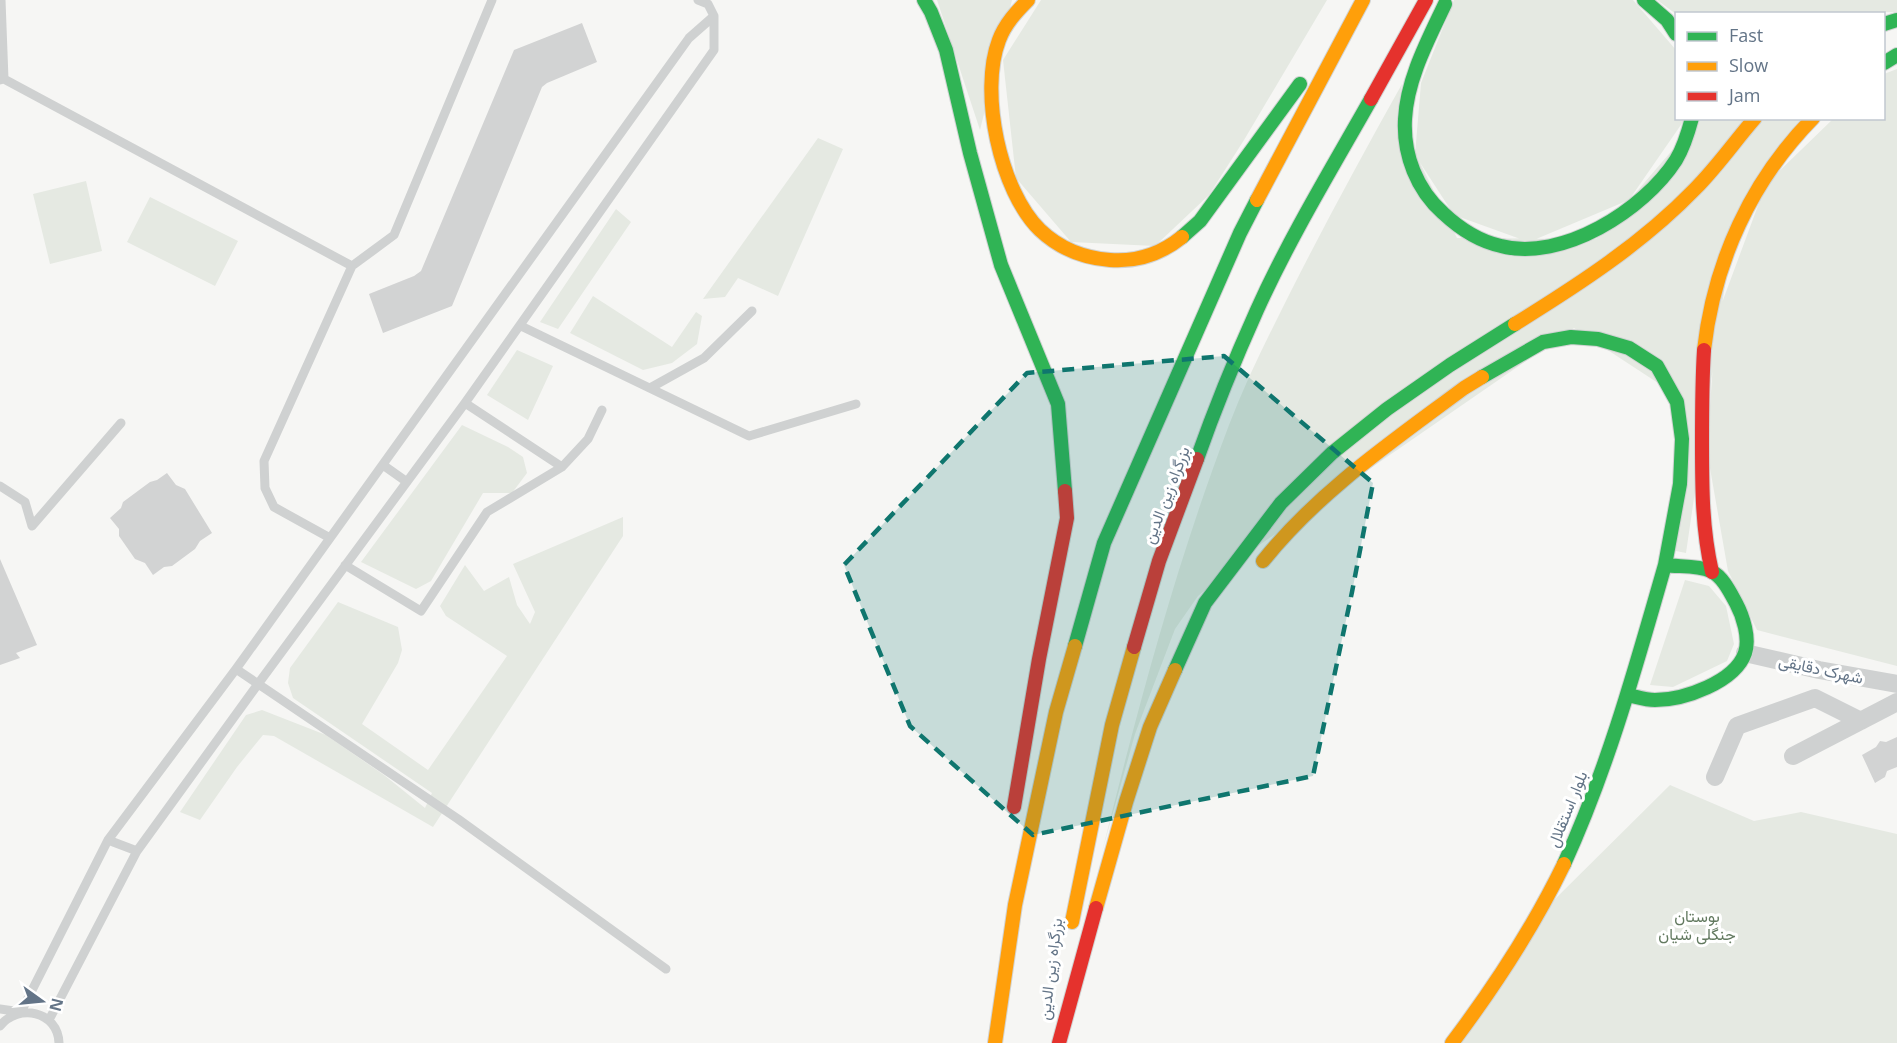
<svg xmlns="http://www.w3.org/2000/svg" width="1897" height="1043" viewBox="0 0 1897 1043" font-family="'Open Sans',Vazirmatn,sans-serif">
	<rect width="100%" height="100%" fill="#f6f6f4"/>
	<path fill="#e5e9e2" d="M937 0H1012L980 130Z
		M1041 0H1327L1244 140 1209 195 1155 246 1071 242 1016 178 1003 60Z
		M1454 0H1633L1676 50V118L1685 119 1629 200 1529 242 1454 215 1415 155 1421 83Z
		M1657 0H1897V12L1676 14Z
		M1897 69V666L1757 630 1728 571 1707 451 1716 319 1766 184 1833 119 1884 118V74Z
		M1402 84 1397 116 1457 238 1596 239 1699 119H1745L1697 177 1198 596 1175 629 1135 734 1102 852C1138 707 1176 564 1229 425 1247 378 1270 333 1292 289 1327 220 1364 152 1402 84Z
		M1765 119H1805L1734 223 1686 553 1671 550 1684 400 1574 328 1255 548Z
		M818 138 843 149 778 296 738 278 725 297 703 299Z
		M86 181 102 251 50 264 33 194Z
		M150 197 238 241 215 286 127 242Z
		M616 209 631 222 558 329 540 322Z
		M593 296 672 347 696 312 702 316 697 344 672 363 643 370 570 333Z
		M517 350 553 366 528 420 487 395Z
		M462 425 508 447 523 457 527 473 512 493H483L431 581 416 589 361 562Z
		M623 517V536L433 827 274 736 263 735 237 767 200 820 180 812 246 715 262 710 326 735 384 775 425 808 432 793 293 698 288 683 290 668 338 602 398 627 402 650 398 663 362 724 428 770 507 656 446 616 440 606 465 565 484 591 509 577 517 605 530 624 535 612 513 564Z
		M1685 580 1709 586 1726 606 1734 644 1727 661 1673 687 1650 685Z
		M1670 785 1754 821 1801 812 1897 834V1043H1453L1554 900Z"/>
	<path fill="#d2d3d3" d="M582 23 597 62 547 83 542 87 452 306 383 333 369 294 414 276 421 271 514 50Z
		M167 473 176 485 185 489 212 533 200 541 195 549 172 566 164 567 153 575 145 563 135 559 119 536V529L110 518 121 508 123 502 150 482 157 480Z
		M0 559 37 645 16 653 20 658 0 665Z
		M1897 737V767L1887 771 1885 777 1875 783 1862 755 1876 747 1880 741 1886 742Z"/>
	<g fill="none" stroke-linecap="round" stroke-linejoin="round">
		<g stroke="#d1d3d3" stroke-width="16">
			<path id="fast" d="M924 0 931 12 946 50 970 153 1001 265 1058 404 1065 491
				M1644 0 1667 20 1676 34
				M1445 4C1428 40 1407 79 1405 119 1403 155 1417 190 1443 213 1460 229 1478 241 1501 246 1562 262 1644 210 1676 160 1684 147 1688 133 1692 118
				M1884 24 1897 20
				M1884 63 1897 55
				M1182 237 1200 221 1300 84
				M1482 377 1543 342 1571 337 1598 339 1629 348 1657 366 1677 402 1682 439 1680 484 1665 565
				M1197 459C1215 408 1235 359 1257 310 1290 237 1332 168 1371 99
				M1075 646 1104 543 1240 233 1257 200
				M1175 670 1205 603 1281 503 1332 453 1387 409 1450 365 1515 324
				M1564 864C1608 768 1636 666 1665 565 1679 567 1697 565 1711 571 1723 577 1730 592 1736 603 1743 616 1750 638 1745 653 1735 682 1684 700 1655 700 1646 700 1637 697 1628 695"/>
		</g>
		<g stroke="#d1d3d3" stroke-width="16">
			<path id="slow" d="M1028 0C1016 12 1005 24 999 40 979 92 1000 191 1040 230 1059 248 1084 258 1110 260 1137 262 1161 254 1182 237
				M1257 200 1363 0
				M1515 324C1578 285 1643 243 1695 189 1717 167 1735 141 1755 118
				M1704 350C1714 262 1751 181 1813 118
				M1263 561C1319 491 1393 441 1464 388L1482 377
				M1096 908 1126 802 1150 727 1175 670
				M1072 922 1112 725 1134 647
				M995 1043 1015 905 1056 712 1075 646
				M1452 1043C1495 986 1533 928 1564 864"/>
		</g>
		<g stroke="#d1d3d3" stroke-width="16">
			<path id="jam" d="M1371 99 1426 0
				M1704 350C1702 381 1702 412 1702 443 1702 487 1702 529 1712 572
				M1134 647 1159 561 1197 459
				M1014 807 1039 659 1067 518 1065 491
				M1059 1043 1096 908"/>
		</g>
		<path stroke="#cfd1d1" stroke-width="9" d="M1 0 4 79
			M0 80 4 79 352 266
			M521 326 749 436 856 404
			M650 388 704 358 752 311
			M465 403 562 467
			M383 465 407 482
			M0 486 25 502 32 526 121 423
			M330 538 274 507 265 488 264 461 352 266 394 235 492 0
			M345 565 421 611 487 512 562 467 588 439 602 410
			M236 669 458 819 666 969
			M108 840 137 851
			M0 1009 21 1012 108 840 236 669 689 38 714 16
			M49 1020 137 851 258 684 465 403 714 50V16L708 4 698 0
			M0 1026C18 1003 58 1011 59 1043"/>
		<path stroke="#cfd1d1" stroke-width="18" d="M1745 653 1819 670 1897 684
			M1793 756 1897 702
			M1715 777 1737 726 1815 698 1861 721"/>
		<use href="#fast" stroke="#30b455" stroke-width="14"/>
		<use href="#slow" stroke="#ff9f0a" stroke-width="14"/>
		<use href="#jam" stroke="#e5322d" stroke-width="14"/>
	</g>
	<path fill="#0f766e" fill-opacity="0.2" stroke="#0f766e" stroke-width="4.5" stroke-dasharray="12 8" stroke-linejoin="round" d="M1224 356 1373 483 1352 592 1313 776 1033 835 910 726 844 565 1027 373Z"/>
	<g text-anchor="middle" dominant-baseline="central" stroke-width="6" stroke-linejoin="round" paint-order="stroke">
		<g font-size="16" fill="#637487" stroke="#fff">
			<text transform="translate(1166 495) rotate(-69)">بزرگراه زین الدین</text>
			<text transform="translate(1821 669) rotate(12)">شهرک دقایقی</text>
			<text transform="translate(1567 809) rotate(-68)">بلوار استقلال</text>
			<text transform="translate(1050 969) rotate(-83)">بزرگراه زین الدین</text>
		</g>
		<g font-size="16" fill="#62795f" stroke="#fff">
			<text x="1697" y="916">بوستان<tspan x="1697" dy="18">جنگلی شیان</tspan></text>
		</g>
	</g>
	<rect x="1675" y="12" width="210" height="108" fill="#ffffff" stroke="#c1c7cf" stroke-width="1.5"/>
	<rect x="1687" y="32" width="30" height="9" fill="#30b455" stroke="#c1c7cf" stroke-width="1.5"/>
	<text x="1729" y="42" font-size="18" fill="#637487">Fast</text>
	<rect x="1687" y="62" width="30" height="9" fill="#ff9f0a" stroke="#c1c7cf" stroke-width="1.5"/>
	<text x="1729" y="72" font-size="18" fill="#637487">Slow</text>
	<rect x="1687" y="92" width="30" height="9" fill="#e5322d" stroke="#c1c7cf" stroke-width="1.5"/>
	<text x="1729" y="102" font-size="18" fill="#637487">Jam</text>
	<g transform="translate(42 1001) rotate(105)" stroke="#ffffff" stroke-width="4.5" paint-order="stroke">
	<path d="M0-4.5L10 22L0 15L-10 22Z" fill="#637487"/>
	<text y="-9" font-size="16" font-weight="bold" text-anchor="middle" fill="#637487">N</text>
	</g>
</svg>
